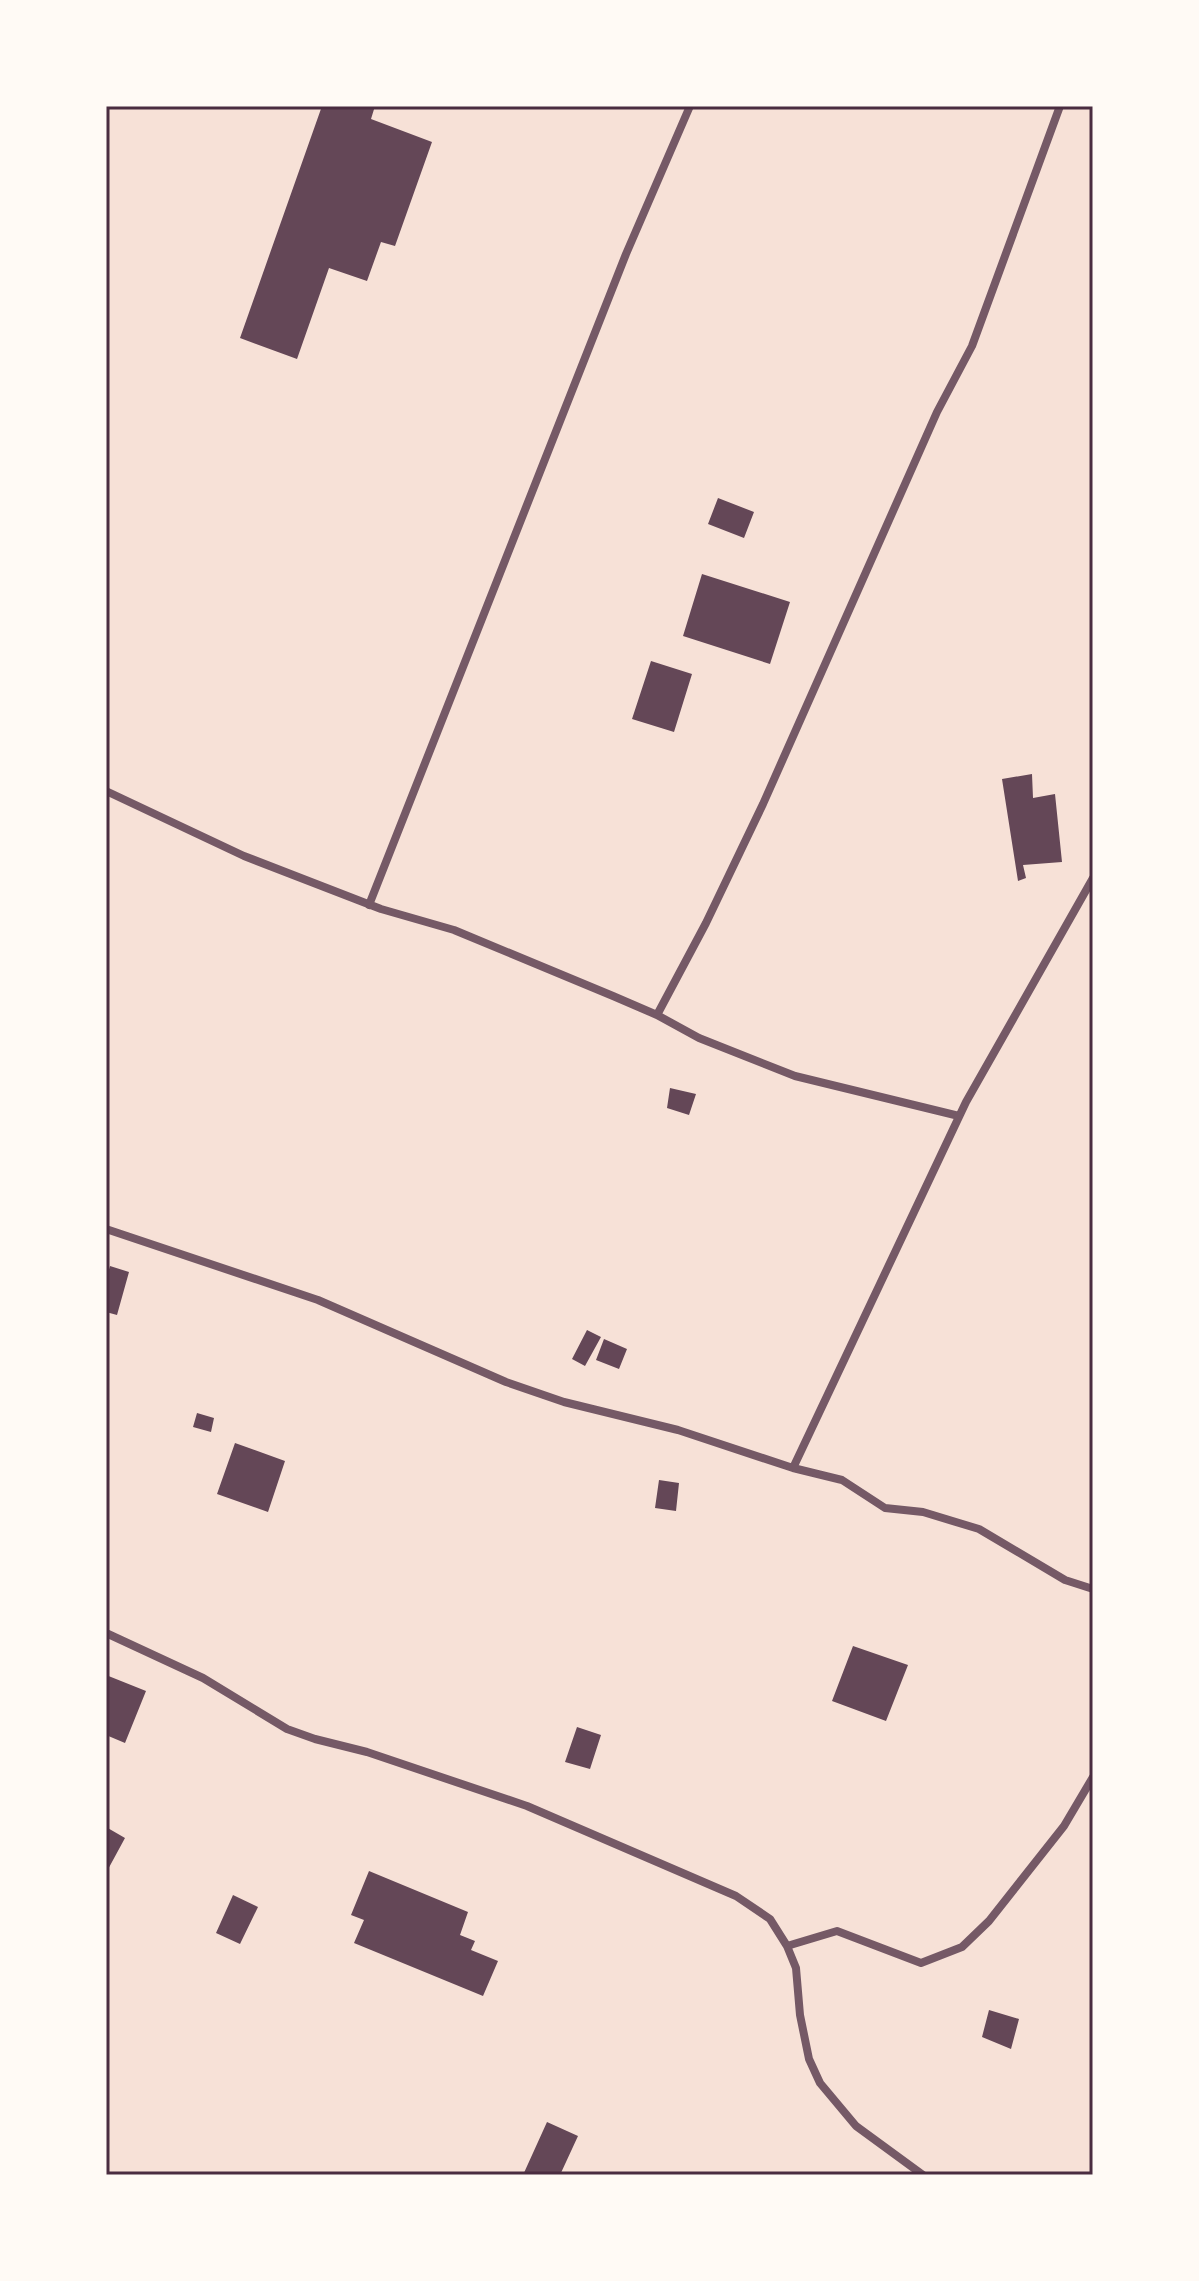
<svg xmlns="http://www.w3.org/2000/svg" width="1199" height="2281" viewBox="0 0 1199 2281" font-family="'PT Sans Narrow',sans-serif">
	<rect width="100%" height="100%" fill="#f7e1d7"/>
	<path fill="#644757" d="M322 106H375L371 119 432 142 395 246 381 242 367 281 329 268 297 359 240 338Z
		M718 498 754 512 744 538 708 524Z
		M702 574 790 602 770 664 683 636Z
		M651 661 692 674 674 732 632 719Z
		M1032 774 1033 798 1055 794 1062 862 1023 865 1026 878 1018 881 1002 779Z
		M670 1088 696 1094 689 1115 667 1108Z
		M110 1266 129 1272 117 1315 106 1312V1280Z
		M587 1330 601 1337 585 1366 572 1359Z
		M604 1339 627 1349 619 1369 596 1360Z
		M197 1413 214 1418 211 1432 193 1427Z
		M235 1443 285 1461 268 1512 217 1494Z
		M659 1480 679 1483 676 1511 655 1508Z
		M853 1646 908 1665 886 1721 832 1701Z
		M106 1675 146 1691 125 1743 106 1735Z
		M577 1727 601 1735 590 1769 565 1762Z
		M106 1827 125 1838 106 1873Z
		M369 1871 468 1912 460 1935 475 1941 471 1950 498 1961 483 1996 354 1943 364 1920 351 1915Z
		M233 1895 258 1907 240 1944 216 1933Z
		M989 2010 1019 2019 1011 2049 982 2037Z
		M547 2122 578 2136 560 2175H523Z"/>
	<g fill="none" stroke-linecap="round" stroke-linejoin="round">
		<path stroke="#755966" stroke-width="8" d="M106 791 244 856 381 909 454 930 613 996 657 1015 699 1038 795 1076 959 1116
			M369 905 626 254 690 106
			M657 1015 706 923 763 804 937 412 972 346 1060 106
			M106 1229 318 1300 506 1382 564 1402 678 1430 793 1468 842 1480 885 1508 923 1512 979 1529 1065 1580 1093 1589
			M793 1468 966 1102 1093 878
			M106 1633 203 1678 287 1729 315 1739 367 1752 527 1806 736 1896 770 1919 787 1946 796 1968 800 2015 809 2059 820 2083 856 2126 923 2175
			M787 1946 837 1931 921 1963 962 1947 989 1921 1064 1826 1093 1777"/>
	</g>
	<rect width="1199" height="2281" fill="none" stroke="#fffaf5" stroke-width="216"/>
	<rect x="108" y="108" width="983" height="2065" fill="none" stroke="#4a2c40" stroke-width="3"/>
</svg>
